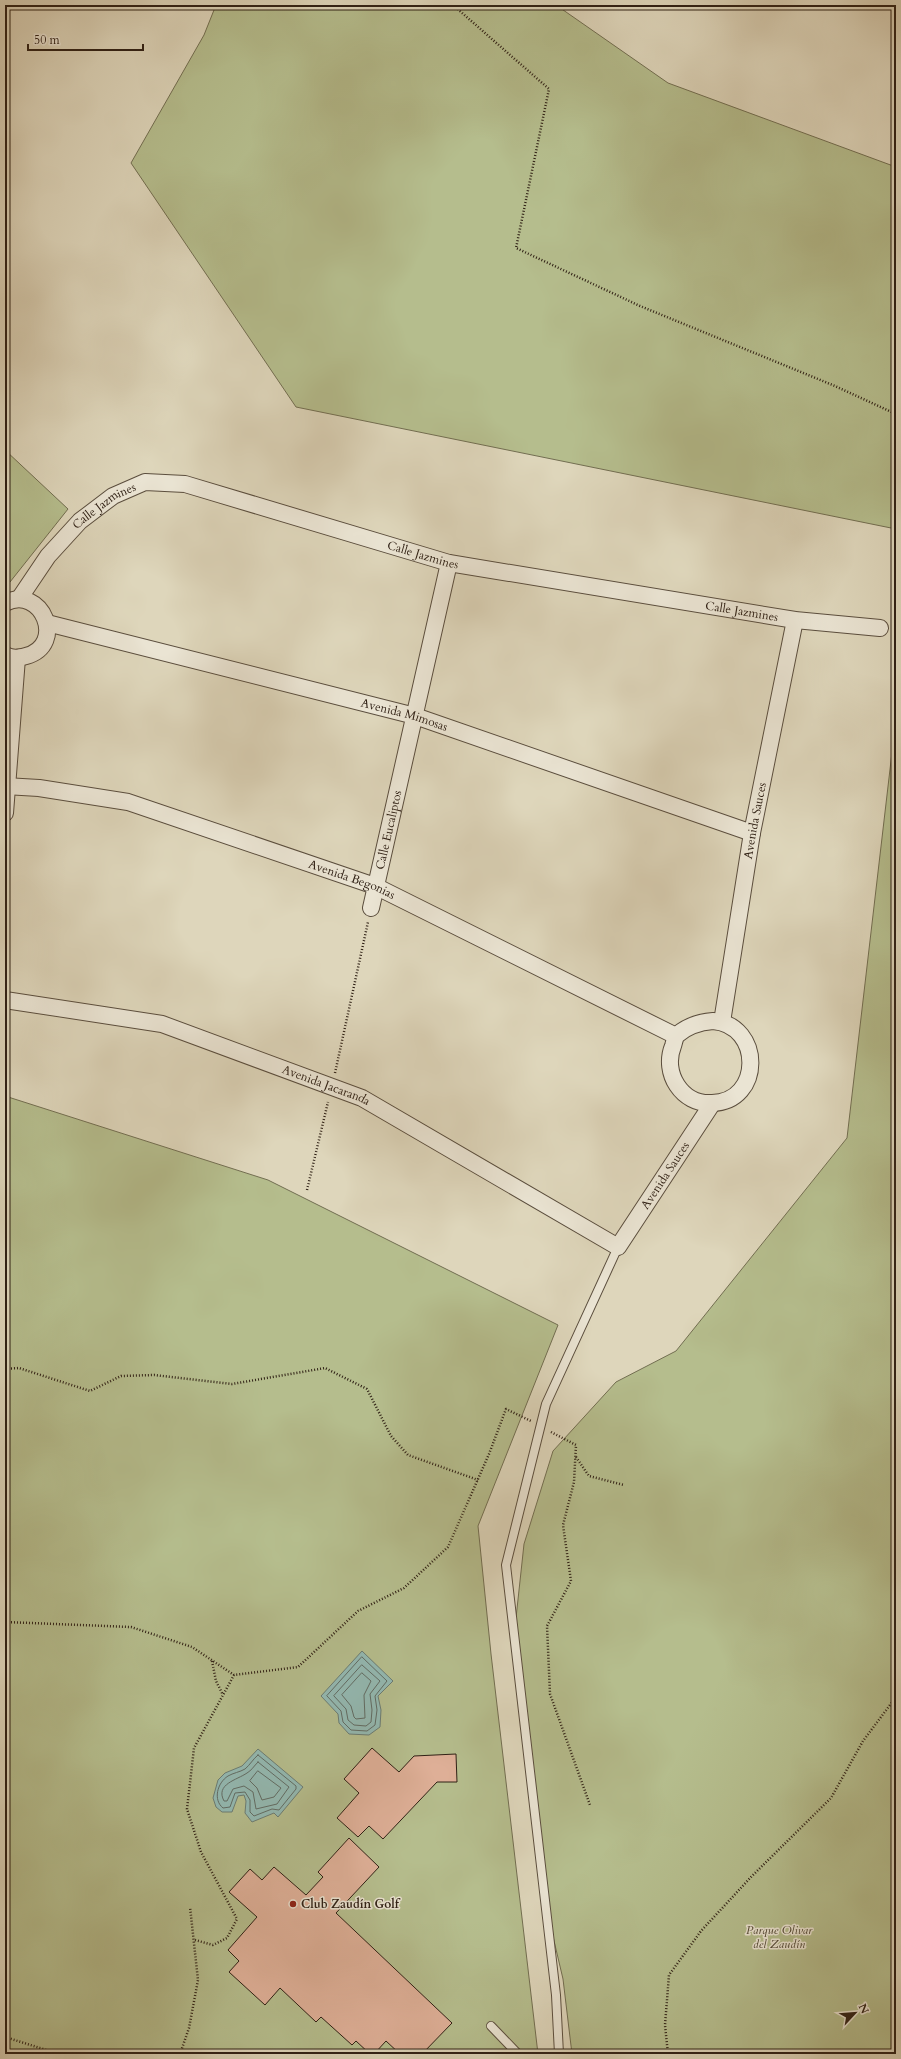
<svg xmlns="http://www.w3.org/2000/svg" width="901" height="2059" viewBox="0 0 901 2059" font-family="Cardo,serif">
	<rect width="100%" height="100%" fill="#ded6bb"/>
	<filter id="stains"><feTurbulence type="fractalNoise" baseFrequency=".005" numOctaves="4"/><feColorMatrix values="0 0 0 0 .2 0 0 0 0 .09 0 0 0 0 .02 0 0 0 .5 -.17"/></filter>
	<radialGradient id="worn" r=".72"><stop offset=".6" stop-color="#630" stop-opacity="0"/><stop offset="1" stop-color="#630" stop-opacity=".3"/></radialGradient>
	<path fill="#b5bd8d" stroke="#726e51" d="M216 5H556L668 83 896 167V529L296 407 131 163 204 35Z
		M5 450 68 509 10 582 5 585Z
		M896 718V2054H572L563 1979 551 1928 516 1618 524 1544 553 1451 616 1382 676 1351 847 1138Z
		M5 1096 268 1180 558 1325 478 1526 491 1654 538 2054H5Z"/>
	<path fill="#93b9b2" stroke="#6b7c73" d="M362 1651 393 1681 378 1696 381 1710 380 1727 369 1735 349 1734 339 1723 338 1714 321 1696Z
		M258 1749 303 1787 278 1817 274 1813 252 1822 245 1813 246 1801 244 1795 238 1796 232 1812H222L216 1807 213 1798 218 1780 225 1773 242 1766Z"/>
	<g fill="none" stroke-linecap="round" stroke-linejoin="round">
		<path stroke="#616c64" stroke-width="1" d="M362 1657 387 1681 375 1696 377 1710 375 1725 367 1731 351 1730 343 1722 341 1711 327 1696Z
			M362 1665 380 1681 370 1694 372 1710 371 1722 366 1726 354 1725 348 1720 346 1709 334 1696Z
			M362 1673 371 1681 364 1695 365 1718 356 1719 354 1717 351 1706 342 1695Z
			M258 1755 296 1786V1789L279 1810 272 1809 254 1816 250 1812V1800L245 1792 235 1793 230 1807 223 1808C213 1800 217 1783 228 1776 233 1773 240 1772 245 1769 250 1765 253 1759 258 1755Z
			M258 1762 289 1787 277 1804 256 1809 253 1792 244 1786 233 1789 227 1801H224C215 1784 237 1780 247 1773 251 1771 254 1766 258 1762Z
			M258 1771 281 1788 274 1797 262 1800 257 1788 250 1781Z"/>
	</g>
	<path fill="#deaf97" stroke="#2f2015" d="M372 1748 399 1772 414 1756 456 1754 457 1782H437L383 1839 369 1826 358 1837 337 1818 359 1793 344 1779Z
		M349 1838 379 1867 336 1913 452 2023 422 2054H400L386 2041 374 2054H370L356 2041 352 2045 321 2017 316 2022 280 1988 265 2005 229 1972 239 1961 228 1950 257 1917 229 1892 250 1869 262 1880 274 1867 306 1895 323 1877 318 1872Z"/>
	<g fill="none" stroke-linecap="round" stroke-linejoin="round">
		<g stroke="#5b4e3e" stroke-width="10">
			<path id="service" d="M491 2026 518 2054
				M559 2054 556 1995 506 1565 546 1404 618 1247"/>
		</g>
		<g stroke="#5b4e3e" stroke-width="18">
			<g id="minor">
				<path id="s1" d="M19 599 48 556 80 521 113 496 145 482 185 484 449 563 795 620 880 628"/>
				<path d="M5 603C42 584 67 645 26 656 18 658 13 659 5 655"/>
				<path id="s2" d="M47 623 415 716 752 833"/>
				<path id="s3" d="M5 786 39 788 128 802 375 886 676 1036"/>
				<path d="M5 813 17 658"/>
				<path id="s4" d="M371 908 449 563"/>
				<path id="s5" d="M5 1000 162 1024 362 1098 618 1247 712 1104"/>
				<path d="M713 1021C763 1025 763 1102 712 1103 682 1105 662 1073 673 1046 674 1043 675 1037 677 1035 687 1026 701 1022 713 1021Z"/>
				<path id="s6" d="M722 1022 752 833 795 620"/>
			</g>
		</g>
		<path stroke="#2f2015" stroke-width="2.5" stroke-dasharray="1 2" stroke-linecap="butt" d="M453 5 549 89 516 248 640 306 835 386 896 414
			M335 1073 368 922
			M307 1190 328 1102
			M5 1369 19 1368 90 1391 121 1376 154 1375 232 1384 325 1368 367 1389 391 1436 408 1455 478 1480
			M551 1432 576 1445 574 1482 563 1525 571 1581 547 1626 550 1694 590 1805
			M576 1457 589 1476 624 1485
			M5 1622 131 1627 192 1647 234 1675
			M212 1661 216 1681 223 1695
			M195 1940 213 1945 227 1938 237 1919 201 1852 187 1809 194 1748 234 1675 298 1667 358 1611 404 1588 448 1547 489 1454 506 1409 531 1421
			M5 2037 59 2054
			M180 2054 189 2028 198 1980 190 1907
			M668 2054 665 2025 669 1975 701 1931 751 1877 831 1798 863 1741 896 1697"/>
		<use href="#service" stroke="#eae4d3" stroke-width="8"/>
		<use href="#minor" stroke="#eae4d3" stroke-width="16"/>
	</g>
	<circle fill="#8f2418" stroke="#eae4d3" stroke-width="1.5" cx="293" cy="1904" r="4"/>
	<g text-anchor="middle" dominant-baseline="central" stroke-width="3" stroke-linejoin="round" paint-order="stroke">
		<g font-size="12" fill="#2f2015" stroke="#eae4d3">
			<text stroke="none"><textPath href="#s1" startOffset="128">Calle Jazmines</textPath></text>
			<text stroke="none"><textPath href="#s1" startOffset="464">Calle Jazmines</textPath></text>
			<text stroke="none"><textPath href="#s1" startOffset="788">Calle Jazmines</textPath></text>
			<text stroke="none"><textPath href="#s2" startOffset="369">Avenida Mimosas</textPath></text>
			<text stroke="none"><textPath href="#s6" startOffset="204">Avenida Sauces</textPath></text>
			<text stroke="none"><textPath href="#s4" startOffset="80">Calle Eucaliptos</textPath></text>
			<text stroke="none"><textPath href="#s3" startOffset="361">Avenida Begonias</textPath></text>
			<text stroke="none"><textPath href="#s5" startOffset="334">Avenida Jacaranda</textPath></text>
			<text stroke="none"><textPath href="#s5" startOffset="754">Avenida Sauces</textPath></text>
		</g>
		<g font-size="12" font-weight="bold" fill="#2f2015" stroke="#eae4d3" text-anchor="start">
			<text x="301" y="1904">Club Zaudín Golf</text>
		</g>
		<g font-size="12" font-style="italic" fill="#504733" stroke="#eae4d3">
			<text x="779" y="1930">Parque Olivar<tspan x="779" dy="14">del Zaudín</tspan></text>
		</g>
	</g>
	<rect width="901" height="2059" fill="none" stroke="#ded6bb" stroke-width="20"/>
	<rect x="6" y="6" width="889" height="2047" fill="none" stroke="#2f2015" stroke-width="2"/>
	<rect x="10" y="10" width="881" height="2039" fill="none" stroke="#2f2015"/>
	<g transform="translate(855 2013) rotate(64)" stroke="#eae4d3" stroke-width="3" paint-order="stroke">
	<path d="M0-3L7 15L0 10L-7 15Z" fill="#2f2015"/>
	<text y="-6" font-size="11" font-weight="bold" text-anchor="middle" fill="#2f2015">N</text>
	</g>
	<path d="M28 44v6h115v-6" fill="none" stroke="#2f2015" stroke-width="2"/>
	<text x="34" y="44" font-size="12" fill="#2f2015" stroke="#eae4d3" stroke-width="3" paint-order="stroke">50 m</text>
	<rect width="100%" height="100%" filter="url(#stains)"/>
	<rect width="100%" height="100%" fill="url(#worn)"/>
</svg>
